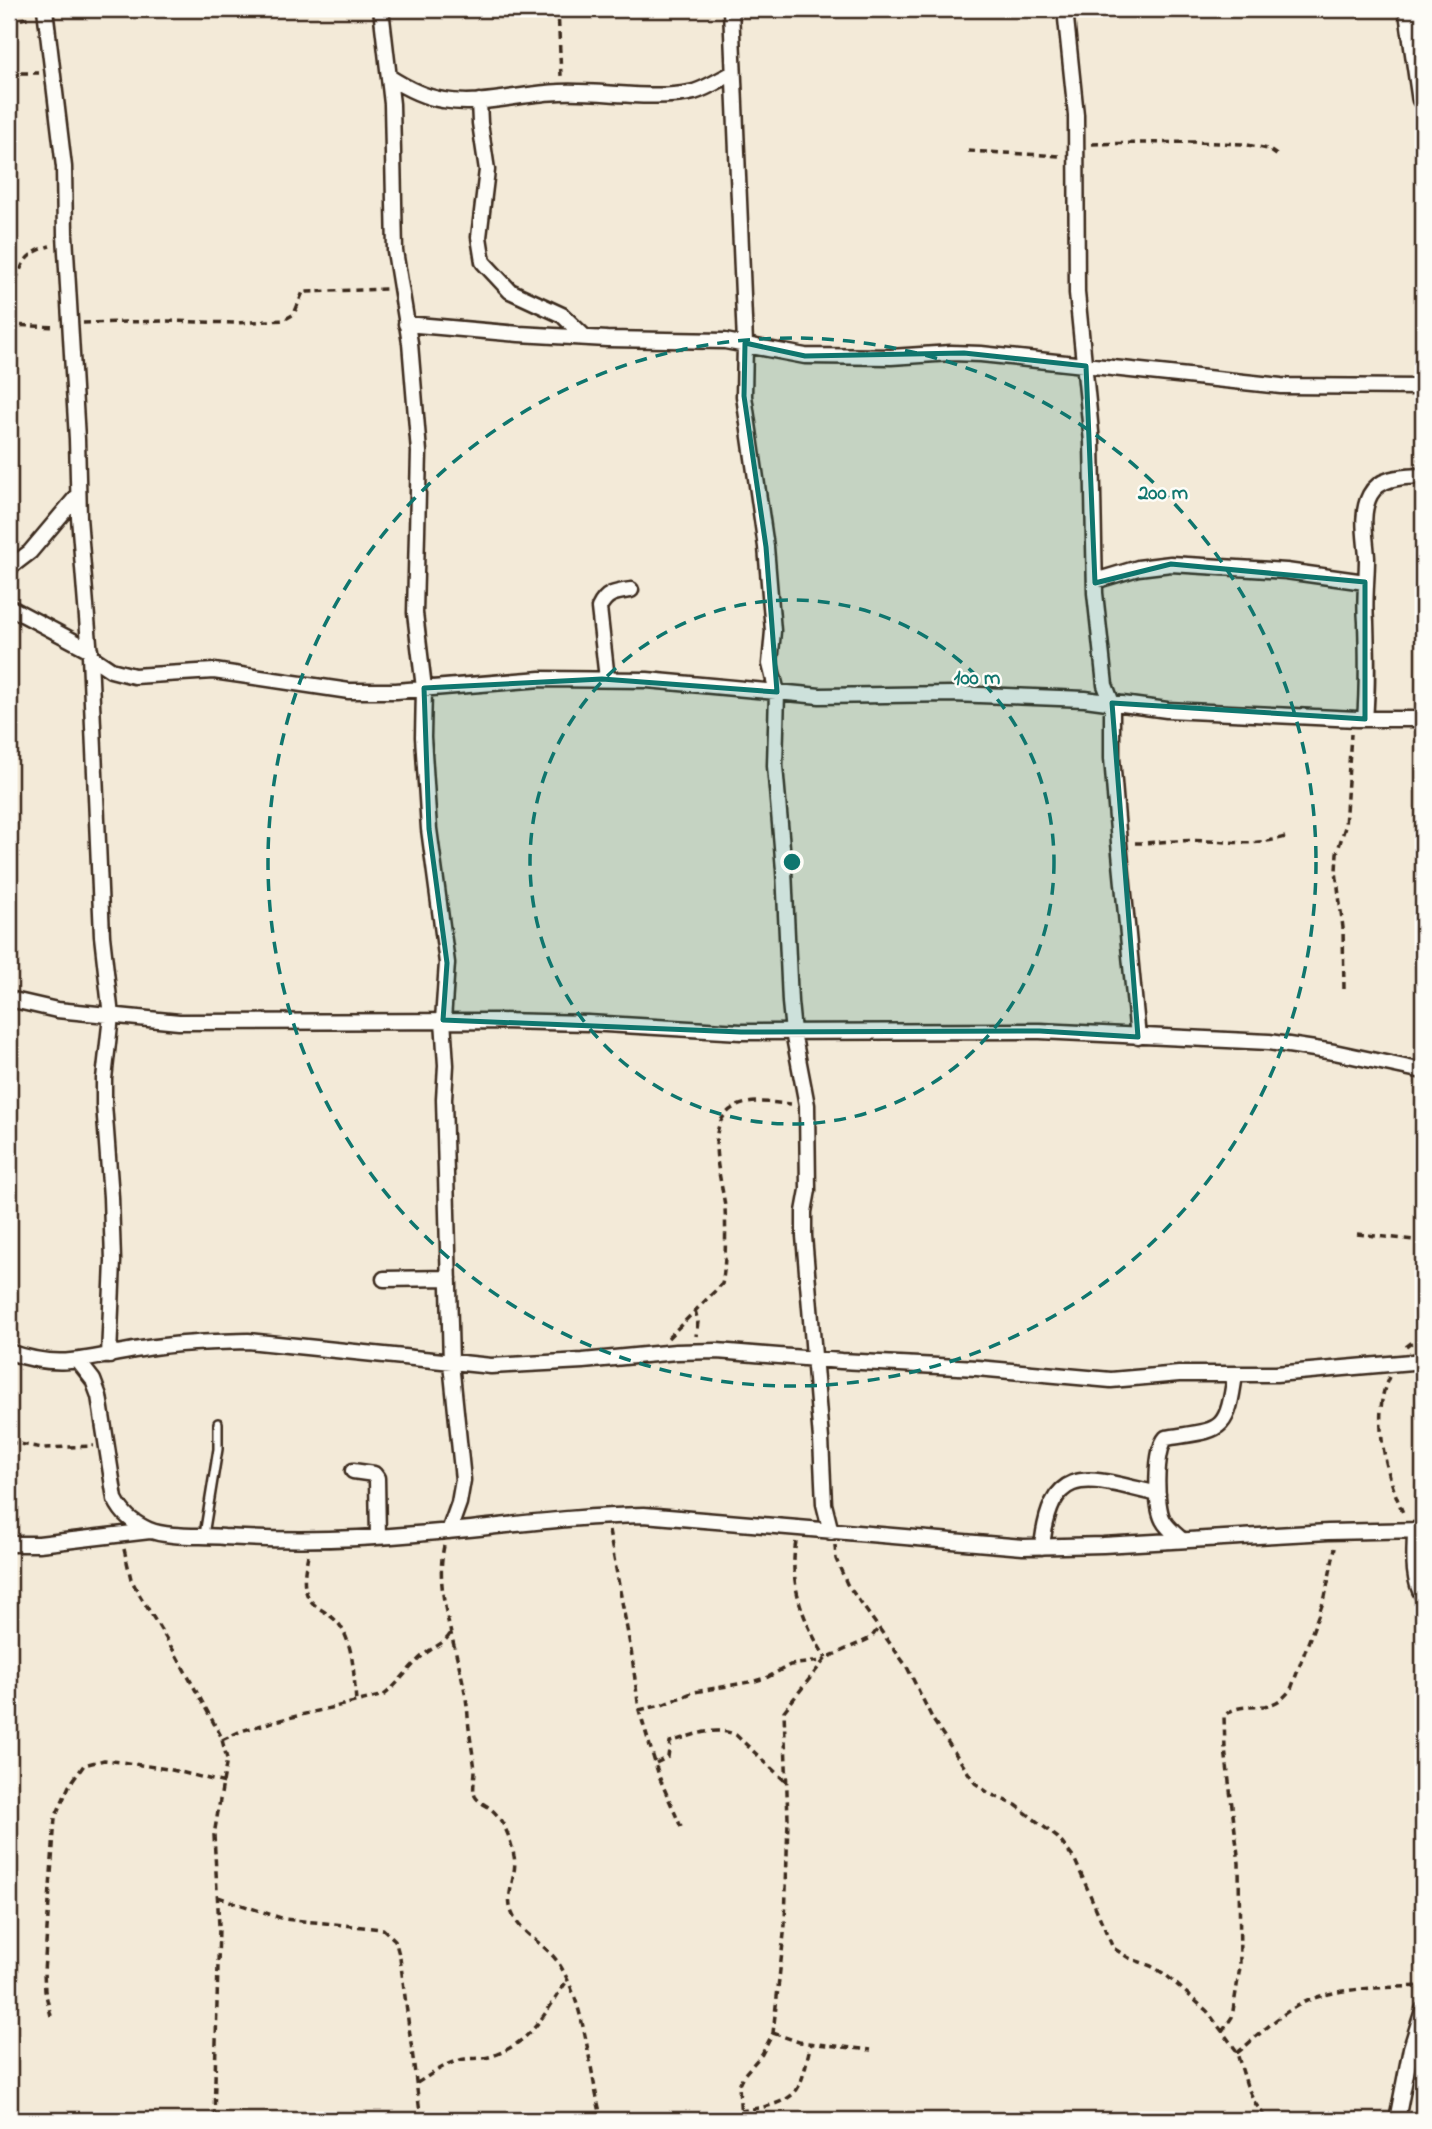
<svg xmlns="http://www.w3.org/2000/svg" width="1432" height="2129" viewBox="0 0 1432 2129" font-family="'Indie Flower',sans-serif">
	<rect width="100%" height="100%" fill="#f3ead8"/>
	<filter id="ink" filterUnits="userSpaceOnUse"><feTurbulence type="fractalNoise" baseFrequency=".0143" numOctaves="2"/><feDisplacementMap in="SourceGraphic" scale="14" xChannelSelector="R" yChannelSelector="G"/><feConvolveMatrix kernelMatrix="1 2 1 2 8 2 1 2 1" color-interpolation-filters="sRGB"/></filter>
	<g filter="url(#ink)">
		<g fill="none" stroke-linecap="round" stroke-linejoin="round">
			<g stroke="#3b2a1e" stroke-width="12">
				<path id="lane" d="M204 1535 218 1449V1423"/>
			</g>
			<g stroke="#3b2a1e" stroke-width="19">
				<path id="street" d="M45 9 64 167 65 235 77 439 79 517 90 656 102 936 111 1016 104 1079V1104L111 1197 113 1261 109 1356
					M381 9 392 104 395 251 410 343 419 452 415 613 424 688 423 737 429 829 447 963 443 1020 446 1065 444 1099 451 1363 463 1480 459 1503 449 1531
					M731 9 745 343 744 396 766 547 773 631 770 664 777 692 775 766 784 870 790 1002 793 1032 807 1105 808 1190 804 1212V1236L821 1439 824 1504 831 1532
					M1065 9 1076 115 1077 293 1092 442 1095 593 1105 685 1112 703V758L1119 843 1138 1037
					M389 77C406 88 423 97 443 100 482 107 521 93 560 92 602 90 655 101 694 92 707 88 721 79 733 73
					M479 101 480 123 487 170 479 237 483 262 510 291 562 315 586 338
					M406 324 519 334 607 339 725 341 805 356 891 357 951 353 981 354 1281 386 1423 387
					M9 568 30 552 78 495
					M1095 581 1138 568 1171 564 1286 571 1365 582
					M9 607 90 650
					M90 656 111 670 134 676 214 671 349 691H396L541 679 647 680 820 696 952 694 1085 699 1167 710 1357 719H1423
					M607 679 599 608C606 593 615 592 631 590
					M1365 719C1368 686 1367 655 1366 622 1364 601 1367 579 1367 558 1366 538 1360 514 1370 495 1380 476 1405 477 1423 476
					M9 999 57 1010 179 1022 496 1021 588 1023 741 1032 1040 1031 1269 1042 1334 1052 1423 1071
					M384 1279 449 1278
					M9 1352C63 1371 88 1357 141 1349 176 1343 212 1342 248 1341L491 1366 583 1361 676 1352 717 1351 841 1361 977 1368 1111 1380 1179 1374H1276L1423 1361
					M79 1362 93 1380 99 1396 115 1499C123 1515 132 1522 149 1530 168 1538 203 1535 224 1537 287 1541 352 1540 416 1534 492 1528 568 1516 644 1515L1023 1547 1103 1545 1328 1532 1423 1530
					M353 1471 374 1474 377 1478 378 1537
					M1415 1530C1415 1550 1411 1578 1423 1596
					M1182 1540C1175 1534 1167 1528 1163 1520 1155 1505 1155 1450 1166 1438 1221 1429 1227 1435 1235 1374
					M9 1544H39L150 1531
					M1042 1547C1051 1458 1092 1479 1158 1494
					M1397 2120 1411 2048 1423 2010"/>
			</g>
			<g stroke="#3b2a1e" stroke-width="26">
				<path id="secondary" d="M1410 9 1423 98"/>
			</g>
			<path stroke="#3b2a1e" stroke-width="3.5" stroke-dasharray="7 5" stroke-linecap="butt" d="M558 9 561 76
				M9 22 31 17
				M9 73H39
				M1092 144 1193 142 1243 144 1268 149 1278 156
				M968 151 1061 156
				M9 291C25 269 17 256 50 246
				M83 323 167 321 236 323 284 320 294 314 303 292 387 289
				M9 325 56 327
				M1135 843C1159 843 1184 839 1207 841 1239 842 1253 846 1285 837
				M1344 989 1343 928 1336 871 1337 853 1345 827 1351 734
				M1357 1234 1423 1241
				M695 1310 698 1322 696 1336
				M668 1338 722 1284C726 1267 726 1226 725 1208 723 1180 700 1122 737 1106 753 1099 773 1103 791 1104
				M1406 1347 1423 1334
				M1389 1377C1370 1416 1387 1478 1404 1515
				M9 1442 42 1448 94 1446
				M609 1531 632 1656 639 1710 660 1779 681 1827
				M796 1542C788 1583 804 1624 826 1658
				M835 1545 836 1559 847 1584 907 1667 933 1720 975 1783 990 1794 1016 1805 1058 1838 1075 1860 1113 1948 1129 1958 1151 1966 1166 1975 1207 2011 1236 2050 1247 2086 1255 2103 1267 2120
				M444 1546C432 1600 465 1662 468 1717 469 1735 473 1752 475 1770 475 1778 472 1789 475 1796 478 1802 486 1805 491 1809 504 1820 511 1840 514 1856 518 1875 504 1895 512 1913 521 1936 547 1943 561 1967 587 2012 589 2071 602 2120
				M124 1549 131 1579 139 1594 175 1653 221 1736 227 1759 214 1835 219 1926 214 2120
				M308 1555C304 1575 299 1596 320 1609 328 1614 336 1619 341 1627 354 1648 354 1678 356 1702
				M639 1710 662 1705 694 1692 755 1681 768 1677 790 1665 821 1661
				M222 1740 241 1731 276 1721 384 1695C401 1682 411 1663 429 1651 437 1645 445 1643 450 1634
				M656 1763 668 1757 670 1742C691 1736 715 1725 736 1735L785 1781
				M218 1897 284 1919 383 1929 395 1940 400 1958 421 2120
				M51 2016 45 1991 44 1972 55 1818 69 1786 84 1765 104 1760 121 1762 168 1769 225 1783
				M1222 2032 1232 2017 1240 1967 1239 1863 1225 1749 1224 1716C1244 1697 1269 1719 1291 1689L1325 1597 1335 1548
				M773 2033 799 2042 871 2050
				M1237 2053C1258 2036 1277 2016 1301 2004 1334 1986 1387 1988 1423 1986
				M417 2083C432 2074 447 2062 465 2059 474 2058 484 2059 492 2056 533 2042 545 2012 567 1981
				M740 2111C758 2108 790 2105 799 2086 805 2074 807 2057 811 2044
				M741 2120 739 2085 743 2076 762 2054 773 2033 785 1925 788 1819 784 1711 826 1658 871 1638 879 1627"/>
			<use href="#lane" stroke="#fdfcf7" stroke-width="7"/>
			<use href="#street" stroke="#fdfcf7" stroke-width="14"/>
			<use href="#secondary" stroke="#fdfcf7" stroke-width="21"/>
		</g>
	</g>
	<path fill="#0f766e" fill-opacity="0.2" stroke="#0f766e" stroke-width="5" stroke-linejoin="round" d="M745 343 805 356 964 353 1086 366 1095 583 1171 564 1365 582V719L1112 703 1138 1037 1040 1031 741 1032 443 1020 447 963 429 829 424 688 602 679 777 692 766 547 744 396Z"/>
	<g fill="none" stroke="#0f766e" stroke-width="3.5" stroke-dasharray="12 9">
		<circle cx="792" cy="862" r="262"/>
		<circle cx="792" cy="862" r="524"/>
	</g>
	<circle cx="792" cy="862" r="10" fill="#0f766e" stroke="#fdfcf7" stroke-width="3.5"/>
	<g font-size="21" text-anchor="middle" font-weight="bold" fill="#0f766e" stroke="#fdfcf7" stroke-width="5" stroke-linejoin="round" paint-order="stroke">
		<text x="1163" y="499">200 m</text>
		<text x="977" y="684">100 m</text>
	</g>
	<rect width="1432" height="2129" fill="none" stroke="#fdfcf7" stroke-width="35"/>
	<rect x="18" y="18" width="1397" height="2094" fill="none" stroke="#3b2a1e" stroke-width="2.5" filter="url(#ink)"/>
</svg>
